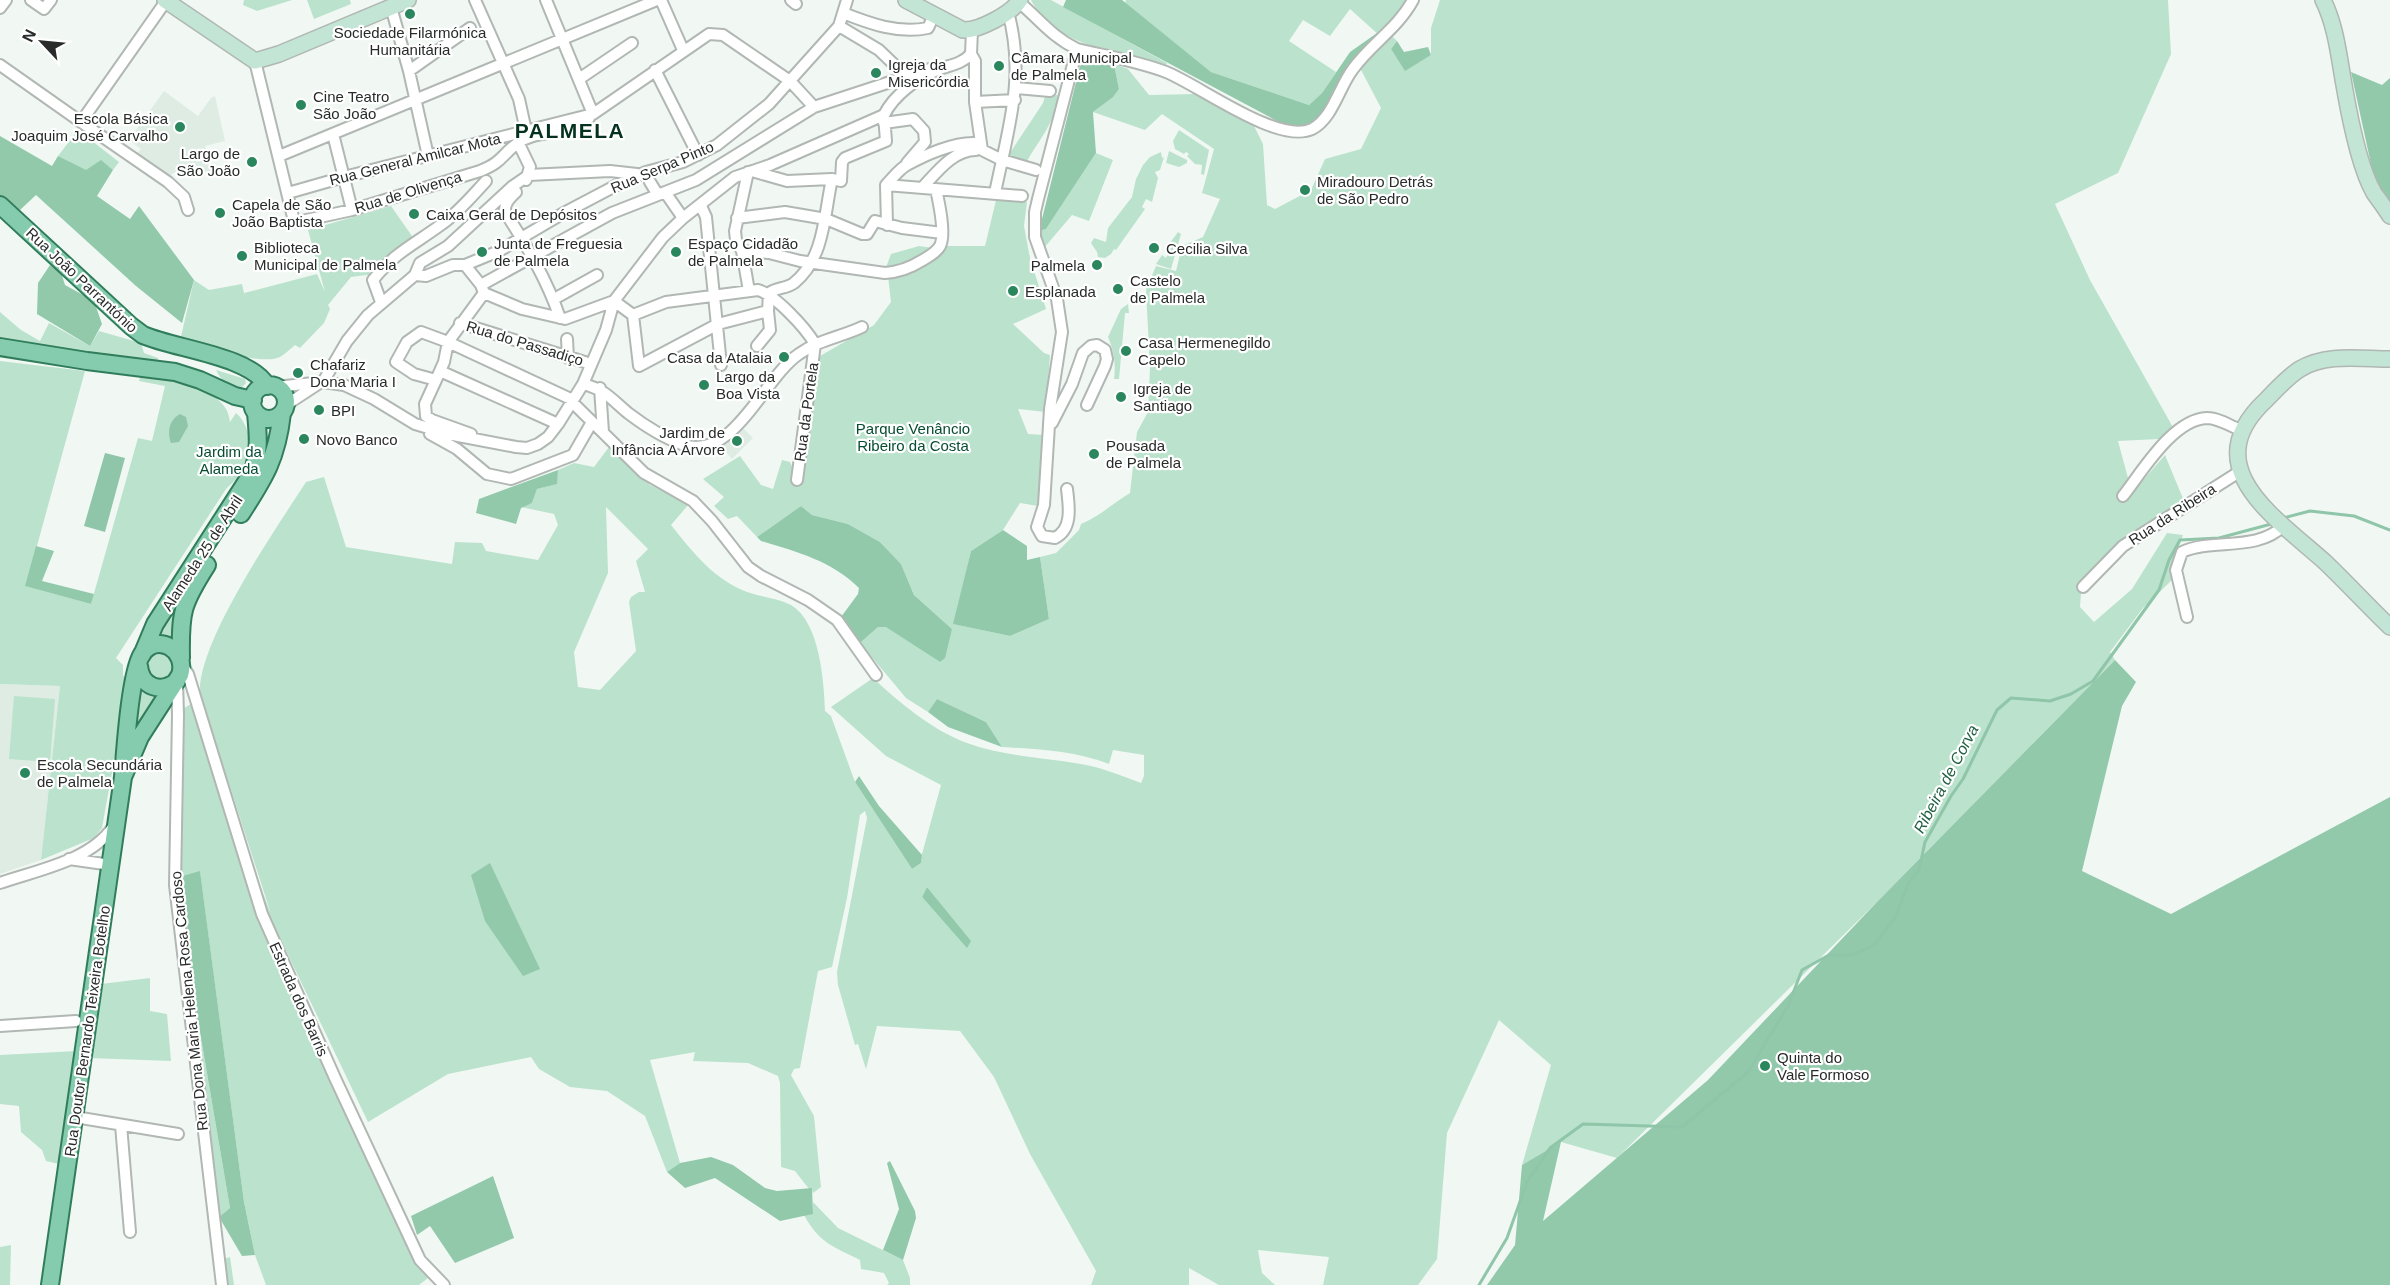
<svg xmlns="http://www.w3.org/2000/svg" width="2390" height="1285" viewBox="0 0 2390 1285" font-family="Arial,sans-serif">
	<rect width="100%" height="100%" fill="#f1f8f4"/>
	<path fill="#deece4" d="M164 91 198 116 211 98 215 96 225 141 205 146 212 171 192 174 173 173 169 178 136 154 141 149 129 140Z
		M741 426 753 438 732 459 720 445Z
		M0 684 60 686 41 860 0 874Z"/>
	<path fill="#bbe2cc" fill-rule="evenodd" d="M244 0H292L257 11 243 5Z
		M307 0H350L351 4 314 19Z
		M1031 0H1051L1167 63 1166 66C1118 50 1057 49 1031 0Z
		M1126 0H1407L1399 16 1380 36 1350 9 1330 36 1303 20 1289 41 1336 72 1322 93 1309 105 1211 72 1127 5 1125 3Z
		M1440 0H2168L2171 54 2118 173 2055 204 2090 280 2179 438 2118 441 2128 478 2138 486 2165 455 2184 501 2161 514 2082 579 2080 607 2094 622 2132 589 2167 533 2183 535 2173 563 2172 580 2143 608 2110 652 2115 660 1876 903 1617 1158 1561 1142 1522 1165 1551 1065 1499 1020 1447 1133 1437 1259 1418 1285H1323L1329 1257 1258 1250 1262 1273 1275 1285H1219L1189 1268V1285H1091L1096 1271 1030 1154 994 1077 960 1031 877 1026 866 1069 858 1044 855 1045 838 985 837 972 867 818 865 811 860 815 847 898 832 967 818 971 800 1068 794 1069 791 1075 814 1116 821 1187 813 1193 812 1189H809L795 1171 781 1167 780 1083 778 1076 748 1063 693 1061 695 1052 650 1060 680 1163 667 1172 645 1116 607 1091 570 1087 539 1069 531 1057 448 1074 368 1122 279 936 341 1101 391 1212 428 1278 419 1285H266L255 1255 244 1202 200 872 179 877 186 914 194 997 230 1208 219 1217 179 877 184 708 191 704 271 914 200 694C196 644 277 527 306 482L324 477 346 547 452 564 455 542 482 543 486 551 538 560 558 525 554 514 521 507 532 503 537 489 556 484 558 470 574 463 594 467 609 447 650 485 689 504 671 525C692 551 711 576 742 590 757 597 776 597 791 605 820 622 824 682 825 711L831 716 855 782 912 869 921 863 922 854 941 785 886 756 831 707 873 678C900 703 932 730 967 743 1003 756 1038 757 1075 763 1098 766 1120 775 1141 783L1144 776V755L1113 750 1109 764C1075 751 1039 749 1002 747L986 722 937 699 928 712 906 698 860 643 878 627 886 626 940 662 952 629 914 595 901 564 880 542 848 524 812 515 801 506 757 537 737 516 728 519 714 506 724 497 703 479 740 456 761 485 773 489 782 460 790 462 797 478 802 438 820 356 874 325 891 302 888 276 913 270 947 246H985L997 196 1027 202 1024 226 1030 258 1046 309 1013 324 1044 353 1050 355 1046 412 1018 409 1028 434 1044 435 1038 506 1020 503 1003 530 971 551 954 624 1010 636 1049 619 1040 557 1056 553 1079 530 1081 524C1100 516 1112 504 1130 493L1137 432 1148 412 1150 368 1146 290 1156 266 1176 271 1182 246 1203 237 1220 199 1202 193 1214 149 1162 114 1145 130 1093 112 1112 97 1119 89 1114 64 1128 69 1149 95 1196 94 1253 124 1263 144 1267 205 1275 209 1311 190 1325 159 1361 149 1381 108 1360 68 1392 36 1397 41 1391 49 1405 70 1431 55V28ZM606 507 648 549 636 561 645 592H639L631 597 629 602 636 651 600 690 578 687 574 652 608 573ZM927 887 970 941 967 947 922 897Z
		M1058 95C1055 125 1038 140 1025 165L1006 159 1043 103 1045 96Z
		M78 130 119 162 113 170 101 161 86 171 58 156Z
		M1179 130 1209 150 1204 175 1201 174 1202 165 1195 164 1187 156 1189 154 1186 152 1184 154 1175 149 1173 141Z
		M1169 151 1187 160V163L1179 167 1166 163Z
		M1161 152 1162 158 1164 157 1160 170 1155 172 1158 178 1152 202 1146 199 1142 207 1145 209 1116 250 1114 249 1111 254 1105 258 1098 257 1097 252 1091 243 1094 238 1106 242 1108 228 1132 197 1136 179 1143 165 1150 157Z
		M1096 153 1113 160 1089 221 1072 215 1044 248 1039 231 1046 229Z
		M391 206 414 239 374 274 351 277 328 305 330 309 324 323 300 348 295 345C290 349 285 354 280 357 262 366 200 346 180 341L194 280 209 290 242 284 244 293 317 274 325 292 308 230Z
		M1178 232 1181 234 1171 269 1156 264 1162 255 1166 258 1168 254 1164 251Z
		M919 246 933 248 912 263 885 270 891 254Z
		M1128 304 1129 313H1125L1119 379H1114C1116 364 1114 351 1108 337L1121 309Z
		M0 312 21 330 40 341 49 323 90 346 99 331 141 343 144 353 158 358V364L0 341Z
		M0 361 85 371 26 586 91 604 138 438 152 441 165 386 139 381 140 376C167 380 228 386 230 422L236 413C251 426 255 454 242 471 238 478 231 484 226 489L116 658 123 665V676L129 678 102 828 94 838 41 860 60 686 0 684Z
		M216 370 245 379 246 383 240 389C228 386 222 382 216 370Z
		M182 593 176 646 151 640Z
		M165 650 178 666 167 683 148 676C146 656 146 657 165 650Z
		M140 689 151 696 162 697 135 728Z
		M14 696 55 699 50 762 9 759Z
		M150 978V1011L167 1014 171 1061 89 1058 101 984Z
		M77 1051 59 1164 46 1161 42 1150 21 1132 19 1106 0 1104V1055Z
		M813 1202 838 1228 903 1260 910 1278V1285H887L889 1283 884 1273 861 1269 860 1260C833 1246 820 1244 804 1215L813 1213Z
		M11 1245 10 1285H0V1247Z
		M230 1257 234 1285H226L224 1259Z"/>
	<path fill="#92c9ab" d="M1066 0H1122L1211 72 1309 105 1322 93 1350 52 1377 33 1380 36 1316 123 1298 126 1279 122 1063 7Z
		M1397 41 1404 52 1428 47 1431 55 1405 71 1391 49Z
		M1085 62 1114 64 1119 89 1113 97 1093 112 1096 153 1046 229 1039 231 1080 66Z
		M2351 72 2382 85 2390 78V208L2374 178Z
		M0 136 52 166 58 156 86 170 101 160 113 170 97 196 130 219 139 206 194 280 182 323 136 286 36 195 20 210 0 198Z
		M50 265 61 272 65 285 94 301 102 324 90 346 37 314 38 283Z
		M558 470 557 484 537 489 532 503 521 508 516 524 476 513 479 499Z
		M801 506 812 515 848 524 880 542 901 564 914 595 952 629 945 658 940 662 886 627H878L860 643 841 617 858 594 859 588C832 561 797 552 761 541L757 537Z
		M1003 530 1027 546V560L1040 557 1049 619 1010 636 953 624 971 551Z
		M36 546 54 551 42 581 94 594 91 604 25 586Z
		M2115 660 2136 682 2122 706 2082 871 2171 914 2390 797V1285H1487L1515 1245 1522 1165 1561 1142 1543 1221 1708 1080 1876 903Z
		M937 699 986 722 1002 747 948 727 928 712Z
		M859 776 879 806 922 855 921 863 912 869 855 782Z
		M490 863 540 969 523 976 485 921 471 875Z
		M200 871 244 1202 255 1255 242 1256 219 1217 230 1208 194 997 186 914 179 877Z
		M927 887 971 941 967 948 922 897Z
		M711 1157 733 1165 765 1188 777 1191 812 1188 813 1214 780 1221 715 1178 685 1188 667 1172 680 1163Z
		M890 1161 915 1211 916 1218 903 1260 883 1250 899 1209 887 1163Z
		M493 1176 514 1238 455 1263 430 1226 417 1235 411 1216Z"/>
	<path fill="#8fc5a8" d="M180 414 186 417 188 426 179 442 171 443C167 432 169 420 180 414Z
		M105 453 125 458 105 532 84 526Z"/>
	<g fill="none" stroke-linecap="round" stroke-linejoin="round">
		<path stroke="#8fc5a8" stroke-width="3" d="M2283 518 2310 511 2354 516 2390 530
			M1479 1285 1507 1238 1527 1182 1550 1148 1583 1124 1682 1127 1748 1072 1788 1006 1802 970 1829 955H1852L1874 945 1895 918 1909 882 1919 870 1925 842 1951 796 1963 779 1997 710 2011 698 2050 701 2071 694 2093 681 2159 590 2169 560 2180 540 2219 538 2275 523"/>
		<g stroke="#b1b7b3" stroke-width="14">
			<path id="street" d="M31 0 44 9 51 0
				M475 0 519 99 526 131
				M546 0 593 114
				M661 0 683 50
				M791 0 796 4
				M1019 2C1039 19 1052 37 1077 49 1106 56 1137 61 1166 72 1199 85 1278 145 1312 129 1333 118 1339 87 1353 69 1371 44 1398 28 1413 0
				M391 7 409 71 428 156
				M0 8 6 0
				M843 13C871 24 898 34 928 28L934 15
				M839 26 879 50 905 75
				M972 30 971 54 975 61V102L982 150 1002 160 1036 170
				M255 61 293 217 297 222 352 210 480 171C503 162 501 155 518 143 537 129 564 137 589 118
				M0 65 81 122 166 1
				M655 70 698 155
				M409 71 470 28
				M579 79 632 43
				M1016 88 1050 91
				M975 102 1015 100
				M81 122 168 182 184 197 188 210
				M884 123 913 119 924 131 925 142 907 163
				M333 134 352 210
				M518 142 530 167 526 180
				M279 156 657 0
				M752 171 787 181 832 179 841 181 842 162 845 158 886 141 884 115
				M748 172 735 231 736 240 742 251 749 291
				M650 182 658 195
				M886 185 1022 196
				M922 188C937 172 953 150 976 150
				M516 192C510 198 504 203 505 212 527 246 547 280 560 318
				M665 192 683 218
				M288 193 344 177 593 114 709 34 723 35 790 81 814 107
				M995 193C1008 129 1026 77 1008 12
				M701 206 706 217 721 365
				M737 218 785 212 826 219 862 234H867L875 221 902 228 942 233
				M887 225 886 185C892 179 899 169 907 165 925 155 954 142 975 143L982 150
				M742 251 769 253 800 261 885 273C898 272 910 268 921 261 928 257 936 253 940 246 946 234 939 203 936 189
				M465 265 481 285 484 293 448 342 573 400
				M415 275 426 276 453 265H465L499 251 562 214 617 185 646 172 683 162 717 145 769 104 839 26 847 0
				M481 285 612 213 696 180 814 107 933 68
				M484 293 522 309 565 319 614 301 633 315 666 302 758 290C775 295 805 327 815 344
				M554 299 597 275
				M381 302 373 280C395 252 415 244 442 224 459 212 472 196 486 181
				M633 315 639 366 718 324 768 311
				M460 323 591 364
				M421 332 448 342 444 362 436 380 414 374 396 362 407 342Z
				M567 339 568 358
				M757 346 770 330 768 311 769 293C777 287 786 289 794 283 825 258 824 214 832 179
				M440 371 558 424
				M436 380 425 404 426 416 432 420 471 434
				M323 382 347 341 368 315 415 275 420 263 448 246 513 186 529 175 610 171 637 174
				M583 384C606 390 611 399 628 413 645 426 664 438 684 445 734 461 764 377 799 354 818 340 841 337 862 327
				M276 387 323 382 344 385 374 399 415 424 448 434 516 447 527 448 538 444 548 437 558 424 583 384 606 330 614 301 663 237 683 218 735 177 770 165 884 115C894 95 917 78 937 70 950 65 962 64 971 54
				M600 388 603 432
				M572 402 644 473 693 501 712 521 748 567 761 576 808 600 837 620 876 675
				M286 405 318 384
				M1052 423 1072 384 1083 353 1091 346 1097 345 1105 350 1107 359 1105 366 1087 405
				M430 434 457 449 487 474 511 479 573 455 592 422
				M797 480 815 344
				M1067 489C1069 506 1073 529 1055 538L1042 536 1037 527 1044 505 1050 409 1062 332 1057 299 1035 237V212L1038 199 1077 49
				M2123 496C2142 472 2173 419 2207 418 2218 418 2231 426 2242 431
				M2083 587 2123 546 2239 472
				M2187 617 2176 570 2182 552C2212 538 2257 552 2283 526
				M182 665 188 674 262 914 335 1078 420 1260 444 1285
				M177 681 178 715 175 885 222 1285
				M69 859 111 865
				M0 883C37 870 90 861 113 827
				M0 1026 76 1021
				M75 1117 178 1134
				M121 1125 130 1232"/>
		</g>
		<g stroke="#b1b7b3" stroke-width="18">
			<path id="secondary" d="M165 0 255 61 279 54 408 0
				M906 0 963 30C979 31 1012 13 1020 0
				M2323 0C2336 26 2339 57 2344 85 2349 114 2360 169 2374 193 2379 200 2385 208 2390 216
				M2390 359C2361 359 2326 353 2300 369 2287 377 2277 389 2266 400 2194 467 2276 518 2325 562 2347 583 2368 606 2390 627"/>
		</g>
		<g stroke="#307d5b" stroke-width="20">
			<path id="primary" d="M0 205 131 326 143 335C175 349 251 356 267 386
				M0 347 87 361 175 372 200 380 235 396 253 400
				M252 402a17 17 0 1 1 34 0a17 17 0 1 1-34 0Z
				M241 514C265 477 277 458 282 413
				M142 655 155 624 252 473C260 452 258 434 256 413
				M181 658C180 612 182 604 207 565
				M139 666C141 687 161 694 177 681
				M50 1285 123 777C125 753 130 673 142 654 157 632 188 650 180 675L140 737 123 777"/>
		</g>
		<use href="#street" stroke="#fff" stroke-width="10"/>
		<use href="#secondary" stroke="#c2e5d6" stroke-width="15"/>
		<use href="#primary" stroke="#85cbad" stroke-width="16"/>
	</g>
	<g fill="#29865d" stroke="#fff" stroke-width="2">
		<circle cx="410" cy="14" r="6"/>
		<circle cx="999" cy="66" r="6"/>
		<circle cx="876" cy="73" r="6"/>
		<circle cx="301" cy="105" r="6"/>
		<circle cx="180" cy="127" r="6"/>
		<circle cx="252" cy="162" r="6"/>
		<circle cx="1305" cy="190" r="6"/>
		<circle cx="220" cy="213" r="6"/>
		<circle cx="414" cy="214" r="6"/>
		<circle cx="1154" cy="248" r="6"/>
		<circle cx="482" cy="252" r="6"/>
		<circle cx="676" cy="252" r="6"/>
		<circle cx="242" cy="256" r="6"/>
		<circle cx="1097" cy="265" r="6"/>
		<circle cx="1118" cy="289" r="6"/>
		<circle cx="1013" cy="291" r="6"/>
		<circle cx="1126" cy="351" r="6"/>
		<circle cx="784" cy="357" r="6"/>
		<circle cx="298" cy="373" r="6"/>
		<circle cx="704" cy="385" r="6"/>
		<circle cx="1121" cy="397" r="6"/>
		<circle cx="319" cy="410" r="6"/>
		<circle cx="304" cy="439" r="6"/>
		<circle cx="737" cy="441" r="6"/>
		<circle cx="1094" cy="454" r="6"/>
		<circle cx="25" cy="773" r="6"/>
		<circle cx="1765" cy="1066" r="6"/>
	</g>
	<g text-anchor="middle" dominant-baseline="central" stroke-width="4.5" stroke-linejoin="round" paint-order="stroke">
		<g font-size="15" fill="#282b29" stroke="#fff" text-anchor="start">
			<text x="410" y="32" text-anchor="middle">Sociedade Filarmónica<tspan x="410" dy="17">Humanitária</tspan></text>
			<text x="1011" y="57">Câmara Municipal<tspan x="1011" dy="17">de Palmela</tspan></text>
			<text x="888" y="64">Igreja da<tspan x="888" dy="17">Misericórdia</tspan></text>
			<text x="313" y="96">Cine Teatro<tspan x="313" dy="17">São João</tspan></text>
			<text x="168" y="118" text-anchor="end">Escola Básica<tspan x="168" dy="17">Joaquim José Carvalho</tspan></text>
			<text x="240" y="153" text-anchor="end">Largo de<tspan x="240" dy="17">São João</tspan></text>
			<text x="1317" y="181">Miradouro Detrás<tspan x="1317" dy="17">de São Pedro</tspan></text>
			<text x="232" y="204">Capela de São<tspan x="232" dy="17">João Baptista</tspan></text>
			<text x="426" y="214">Caixa Geral de Depósitos</text>
			<text x="494" y="243">Junta de Freguesia<tspan x="494" dy="17">de Palmela</tspan></text>
			<text x="688" y="243">Espaço Cidadão<tspan x="688" dy="17">de Palmela</tspan></text>
			<text x="254" y="247">Biblioteca<tspan x="254" dy="17">Municipal de Palmela</tspan></text>
			<text x="1166" y="248">Cecilia Silva</text>
			<text x="1085" y="265" text-anchor="end">Palmela</text>
			<text x="1130" y="280">Castelo<tspan x="1130" dy="17">de Palmela</tspan></text>
			<text x="1025" y="291">Esplanada</text>
			<text x="1138" y="342">Casa Hermenegildo<tspan x="1138" dy="17">Capelo</tspan></text>
			<text x="772" y="357" text-anchor="end">Casa da Atalaia</text>
			<text x="310" y="364">Chafariz<tspan x="310" dy="17">Dona Maria I</tspan></text>
			<text x="716" y="376">Largo da<tspan x="716" dy="17">Boa Vista</tspan></text>
			<text x="1133" y="388">Igreja de<tspan x="1133" dy="17">Santiago</tspan></text>
			<text x="331" y="410">BPI</text>
			<text x="725" y="432" text-anchor="end">Jardim de<tspan x="725" dy="17">Infância A Árvore</tspan></text>
			<text x="316" y="439">Novo Banco</text>
			<text x="1106" y="445">Pousada<tspan x="1106" dy="17">de Palmela</tspan></text>
			<text x="37" y="764">Escola Secundária<tspan x="37" dy="17">de Palmela</tspan></text>
			<text x="1777" y="1057">Quinta do<tspan x="1777" dy="17">Vale Formoso</tspan></text>
		</g>
		<g font-size="15" fill="#282b29" stroke="#fff">
			<text transform="translate(415 159) rotate(-14)">Rua General Amilcar Mota</text>
			<text transform="translate(662 167) rotate(-23)">Rua Serpa Pinto</text>
			<text transform="translate(408 192) rotate(-17)">Rua de Olivença</text>
			<text transform="translate(82 280) rotate(43)">Rua João Parrantónio</text>
			<text transform="translate(525 343) rotate(17)">Rua do Passadiço</text>
			<text transform="translate(806 412) rotate(-82)">Rua da Portela</text>
			<text transform="translate(2172 514) rotate(-33)">Rua da Ribeira</text>
			<text transform="translate(202 553) rotate(-57)">Alameda 25 de Abril</text>
			<text transform="translate(299 999) rotate(66)">Estrada dos Barris</text>
			<text transform="translate(189 1001) rotate(-96)">Rua Dona Maria Helena Rosa Cardoso</text>
			<text transform="translate(87 1031) rotate(-82)">Rua Doutor Bernardo Teixeira Botelho</text>
		</g>
		<g font-size="15" fill="#064d32" stroke="#fff">
			<text x="913" y="428">Parque Venâncio<tspan x="913" dy="17">Ribeiro da Costa</tspan></text>
			<text x="229" y="451">Jardim da<tspan x="229" dy="17">Alameda</tspan></text>
		</g>
		<g font-size="16" font-style="italic" fill="#216043" stroke="#fff">
			<text transform="translate(1946 779) rotate(-62)">Ribeira de Corva</text>
		</g>
		<g font-size="21" font-weight="bold" letter-spacing="1.5" fill="#04321f" stroke="#fff">
			<text x="570" y="130">PALMELA</text>
		</g>
	</g>
	<g transform="translate(42 42) rotate(296)" stroke="#ffffff" stroke-width="4.5" paint-order="stroke">
	<path d="M0-4.5L10 22L0 15L-10 22Z" fill="#282b29"/>
	<text y="-9" font-size="16" font-weight="bold" text-anchor="middle" fill="#282b29">N</text>
	</g>
</svg>
